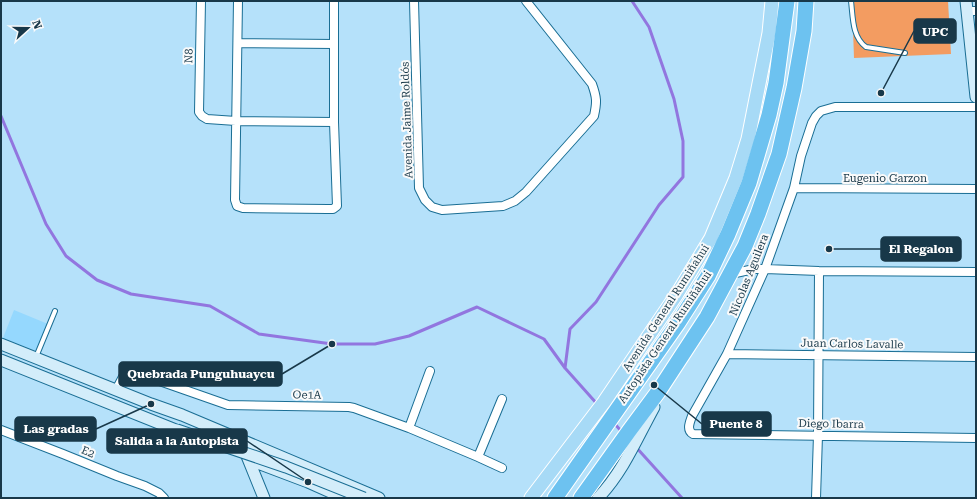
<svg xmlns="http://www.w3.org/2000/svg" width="977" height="499" viewBox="0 0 977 499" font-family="'Roboto Serif',serif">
	<rect width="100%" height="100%" fill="#b5e1fa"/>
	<path fill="#95d8fe" d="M14 310 48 324 36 351 3 338Z"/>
	<path fill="#f39c61" d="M852 1H948L951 54 854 58Z"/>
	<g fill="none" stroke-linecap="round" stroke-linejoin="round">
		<path stroke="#9276df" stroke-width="3" d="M1 116 46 224 66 256 97 280 131 294 210 306 259 334 332 344H375L409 336 477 307 544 339 565 368 598 405
			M565 368 570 329 596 302 659 205 683 177V141L674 99 649 27 632 1
			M614 423 622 432
			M635 446 682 498"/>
		<g stroke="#1a6e94" stroke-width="6">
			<path id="lane" d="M851 1C853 17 852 37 866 47L905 53
				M36 357 55 311"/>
		</g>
		<g stroke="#1a6e94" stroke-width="10">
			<path id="street" d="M201 1 199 112 202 116 207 119 236 121 334 122
				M238 1 235 200 237 206 243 208 328 209H333L337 206 334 122V1
				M414 1 419 188 425 200 432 207 442 210 503 206 515 201 526 192 594 116C597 102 597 98 592 84L526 1
				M967 11H976
				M238 43 334 44
				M976 107H835L821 111 816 116 812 123 801 156 794 188 765 269 727 354 692 416C690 422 686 430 693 434L976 438
				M794 188 976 189
				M731 274 754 269H765L819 271 976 272
				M727 354 976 357
				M116 390 126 371 128 370 228 405 349 407 354 408 409 428 478 457 502 468
				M409 428 430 371
				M1 430 63 454 117 476 145 486 159 493 164 498
				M478 457 502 399
				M816 498 818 435 819 271"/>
		</g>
		<g stroke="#1a6e94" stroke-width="13">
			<path id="secondary" d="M966 1 976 97
				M1 344 151 404 182 415 379 498
				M1 360 186 434
				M247 456 264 498
				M250 460 308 482 344 498
				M598 498C623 472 637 438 654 407"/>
		</g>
		<g stroke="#fff" stroke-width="15">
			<path id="primary" d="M531 498 604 402 677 294 711 238 736 178 748 139 769 33 772 1"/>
		</g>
		<g stroke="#fff" stroke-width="17">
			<path id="highway" d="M555 498 678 323 708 276 728 234 749 183 769 115 776 83 787 1
				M581 498 629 431 658 392 707 317 745 246 758 214 779 154 794 88 804 31 806 1"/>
		</g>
		<use href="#lane" stroke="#fff" stroke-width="4"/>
		<use href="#street" stroke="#fff" stroke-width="8"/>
		<use href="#secondary" stroke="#d3edfa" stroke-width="11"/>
		<use href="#primary" stroke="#a7daf6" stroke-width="13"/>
		<use href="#highway" stroke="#6dc2f0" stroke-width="15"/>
		<g stroke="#1a6e94" stroke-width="13" stroke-linecap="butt">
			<path id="secondary-bridge" d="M177 430 286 467 364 498"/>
		</g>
		<use href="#secondary-bridge" stroke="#d3edfa" stroke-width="11"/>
	</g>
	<g text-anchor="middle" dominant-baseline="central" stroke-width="4" stroke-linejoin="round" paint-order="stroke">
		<g font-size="11" fill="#183849" stroke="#fafafa">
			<text transform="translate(189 56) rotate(-89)">N8</text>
			<text transform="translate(407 120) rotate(-92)">Avenida Jaime Roldós</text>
			<text x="885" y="178">Eugenio Garzon</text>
			<text transform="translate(749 275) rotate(-68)">Nicolas Aguilera</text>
			<text transform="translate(666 308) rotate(-57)">Avenida General Rumiñahui</text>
			<text transform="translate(665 337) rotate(-56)">Autopista General Rumiñahui</text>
			<text transform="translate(852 344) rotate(1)">Juan Carlos Lavalle</text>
			<text transform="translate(307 395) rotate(1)">Oe1A</text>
			<text transform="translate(831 424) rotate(1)">Diego Ibarra</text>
			<text transform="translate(88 452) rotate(23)">E2</text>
		</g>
	</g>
	<path fill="none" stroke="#183849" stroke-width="1.5" d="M881 93L914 31M829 249L881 249M332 344L282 374M654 385L702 424M151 404L96 429M308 482L247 441"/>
	<g fill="#183849" stroke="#fafafa" stroke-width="1.5">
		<circle cx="881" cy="93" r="4"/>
		<circle cx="829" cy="249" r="4"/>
		<circle cx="332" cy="344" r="4"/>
		<circle cx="654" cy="385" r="4"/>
		<circle cx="151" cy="404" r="4"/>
		<circle cx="308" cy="482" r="4"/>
	</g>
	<g fill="#183849" stroke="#183849" stroke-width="1.5">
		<rect x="914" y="19" width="42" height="24" rx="4"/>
		<rect x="881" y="237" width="80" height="24" rx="4"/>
		<rect x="119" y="362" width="163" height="24" rx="4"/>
		<rect x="702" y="412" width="69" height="24" rx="4"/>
		<rect x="15" y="417" width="81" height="24" rx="4"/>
		<rect x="107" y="429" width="140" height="24" rx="4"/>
	</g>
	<g font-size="12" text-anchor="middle" font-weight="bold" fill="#fff">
		<text x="935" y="36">UPC</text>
		<text x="921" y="253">El Regalon</text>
		<text x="201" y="378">Quebrada Punguhuaycu</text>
		<text x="736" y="428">Puente 8</text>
		<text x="56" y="433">Las gradas</text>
		<text x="177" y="445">Salida a la Autopista</text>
	</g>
	<rect width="977" height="499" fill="none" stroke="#183849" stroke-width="4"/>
	<g transform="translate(28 28) rotate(69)" stroke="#fafafa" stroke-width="3" paint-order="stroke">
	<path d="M0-3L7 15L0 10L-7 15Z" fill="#183849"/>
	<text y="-6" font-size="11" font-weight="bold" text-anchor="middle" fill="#183849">N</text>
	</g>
</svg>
